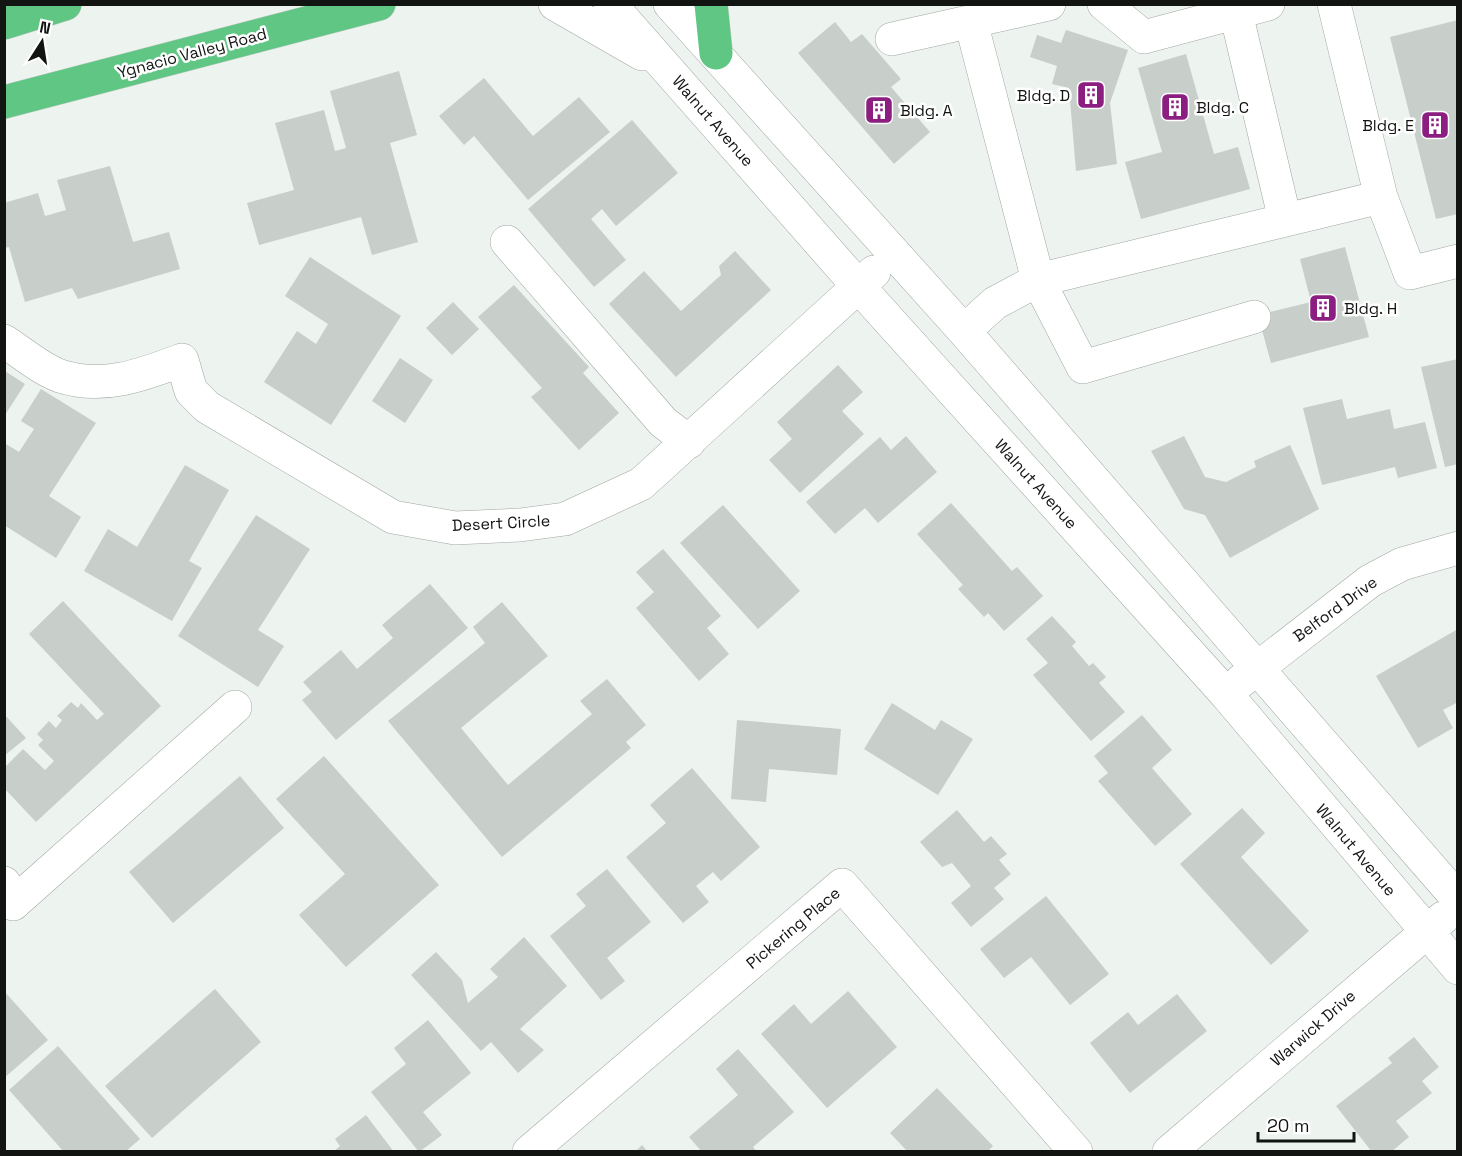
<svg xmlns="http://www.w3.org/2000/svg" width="1462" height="1156" viewBox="0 0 1462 1156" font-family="'Space Grotesk',sans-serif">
	<rect width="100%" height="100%" fill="#edf3ee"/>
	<path fill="#c8cec9" d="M1458 20V214L1436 219 1390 37Z
		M835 22 851 42 862 34 901 79 891 87 930 132 894 164 798 53Z
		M1066 30 1128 50 1110 103 1117 164 1076 171 1069 88 1052 84 1057 66 1030 57 1037 35 1061 43Z
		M1186 54 1214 154 1238 147 1250 189 1141 219 1125 162 1162 152 1138 68Z
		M399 71 417 135 390 143 418 242 372 255 361 217 259 245 247 203 294 190 275 123 324 110 335 151 346 148 330 91Z
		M484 78 533 136 579 97 610 132 528 200 474 136 464 145 439 116Z
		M632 120 678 173 616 226 602 209 591 219 626 260 594 287 528 209Z
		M110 166 133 242 169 232 180 269 78 299 72 288 25 302 9 247 4 248V203L38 193 45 216 66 210 57 180Z
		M1345 247 1369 337 1271 363 1258 315 1311 302 1300 259Z
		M735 251 771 290 676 377 609 304 644 271 681 311 721 275 719 266Z
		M310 257 401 316 331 425 264 382 297 331 316 344 328 324 285 296Z
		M514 285 589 367 583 373 619 413 579 450 531 397 542 388 478 317Z
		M453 302 479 329 452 355 426 328Z
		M400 358 433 380 405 423 372 401Z
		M1458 359V464L1445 467 1421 367Z
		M838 365 863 392 842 411 864 434 800 493 769 460 792 439 777 422Z
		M5 371 25 384 5 415Z
		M41 389 96 423 49 496 81 517 56 558 4 525V447L6 444 19 452 34 429 21 421Z
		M1342 399 1347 419 1390 409 1394 429 1425 422 1437 468 1398 478 1395 467 1322 485 1303 408Z
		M906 436 937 472 878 523 865 508 835 534 806 502 880 437 891 450Z
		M1184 436 1205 477 1226 482 1256 467 1254 461 1290 445 1319 509 1230 558 1205 515 1184 509 1151 451Z
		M185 465 229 490 189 561 202 568 172 621 84 571 108 529 137 547Z
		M951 503 1012 571 1017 567 1043 596 1004 631 988 613 984 617 958 589 963 585 917 534Z
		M723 505 800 591 758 629 680 543Z
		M256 515 310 549 258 630 284 646 258 687 178 636Z
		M663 549 721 616 707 628 729 654 699 681 636 608 654 592 636 572Z
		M430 584 468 628 336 740 302 700 312 692 303 682 341 650 357 669 393 638 382 625Z
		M63 601 161 706 36 822 4 788V768L23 749 45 770 54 761 38 745 43 740 37 734 49 721 56 728 62 720 57 716 71 702 78 708 81 703 97 720 104 714 29 634Z
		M502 602 548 656 461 728 508 785 592 714 580 701 607 679 646 725 626 742 631 748 502 857 388 721 485 643 473 627Z
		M1052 616 1076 642 1072 646 1089 666 1093 663 1106 677 1099 683 1125 712 1091 741 1033 675 1048 663 1026 639Z
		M1458 629V702L1443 710 1453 728 1418 748 1376 676Z
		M892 703 935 730 941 720 973 739 938 795 864 749Z
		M4 714 26 738 4 756Z
		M1142 715 1172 750 1152 768 1192 814 1155 846 1098 781 1108 773 1094 756Z
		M737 720 841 729 837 775 769 769 766 802 731 799Z
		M324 756 439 885 346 967 299 915 345 874 276 799Z
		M692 768 760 847 721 881 713 872 696 886 709 902 683 923 626 857 666 823 650 805Z
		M240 776 284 828 173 923 129 872Z
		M1242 808 1265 833 1241 857 1309 931 1271 965 1180 864Z
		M957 810 984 842 991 836 1007 854 999 860 1011 874 994 888 1004 899 971 927 951 903 971 886 952 863 942 867 920 842Z
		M607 869 651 922 607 958 625 981 601 1000 550 936 586 906 576 894Z
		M1046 896 1109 974 1070 1005 1031 957 1004 978 980 949Z
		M524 937 567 986 520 1029 544 1050 518 1073 491 1042 481 1051 411 975 436 952 462 980 468 1003 498 977 490 969Z
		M215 989 261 1042 152 1138 105 1086Z
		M4 991 48 1040 4 1078Z
		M848 991 897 1047 827 1108 761 1034 794 1004 811 1024Z
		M1177 994 1207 1031 1130 1093 1090 1043 1128 1012 1138 1025Z
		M428 1020 471 1073 423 1112 442 1135 419 1152 371 1092 406 1064 394 1048Z
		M1414 1037 1439 1067 1422 1081 1432 1093 1396 1121 1409 1137 1391 1152H1372L1336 1106 1392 1063 1388 1058Z
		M58 1046 140 1139 125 1152H64L9 1090Z
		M738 1049 794 1112 753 1147 757 1152H702L689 1137 738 1095 716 1069Z
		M937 1088 993 1146 987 1152H908L890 1133Z
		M366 1115 394 1152H333L340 1146 335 1139Z
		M642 1145 648 1152H635Z"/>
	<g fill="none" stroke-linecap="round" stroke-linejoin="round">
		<g stroke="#a1a7a3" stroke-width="34">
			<path id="minor" d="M555 4 642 54
				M610 4 859 287 1226 694 1458 968
				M670 4 964 331 1458 899
				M1104 4 1144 37 1268 4
				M1334 4 1381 197
				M1236 13 1285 220
				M971 22 1038 280 1083 367 1254 317
				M892 39 1049 4
				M507 242 663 422 689 442
				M964 331 995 303 1038 280 1381 197 1410 273 1458 261
				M4 341C21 352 41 369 60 376 103 390 142 375 182 360L191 391 207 407 393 517 455 528 520 525 565 519 641 484 874 272
				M1241 681 1370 581 1402 564 1458 548
				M4 883 13 904 235 707
				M529 1152 842 885 1076 1152
				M1169 1152 1443 918"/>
		</g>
		<g stroke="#d0d0d0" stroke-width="34">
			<path id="highway" d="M711 4 716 53
				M4 23 65 4
				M4 102 379 4"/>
		</g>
		<use href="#minor" stroke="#fff" stroke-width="33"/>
		<use href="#highway" stroke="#60c683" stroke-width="33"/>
	</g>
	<defs>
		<g id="building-square" transform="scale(1.5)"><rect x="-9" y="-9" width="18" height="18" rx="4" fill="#8c1e81" stroke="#fff"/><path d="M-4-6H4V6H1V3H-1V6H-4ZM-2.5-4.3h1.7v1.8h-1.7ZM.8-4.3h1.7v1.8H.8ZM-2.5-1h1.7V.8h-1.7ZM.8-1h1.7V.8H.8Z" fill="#fff"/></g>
	</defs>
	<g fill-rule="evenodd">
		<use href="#building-square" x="1091" y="95"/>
		<use href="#building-square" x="1175" y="107"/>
		<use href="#building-square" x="879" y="110"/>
		<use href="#building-square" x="1435" y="125"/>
		<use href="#building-square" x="1323" y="308"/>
	</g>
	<g text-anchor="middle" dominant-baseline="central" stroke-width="5" stroke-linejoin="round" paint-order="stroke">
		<g font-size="16" fill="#121412" stroke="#fff">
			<text transform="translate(192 53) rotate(-15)">Ygnacio Valley Road</text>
			<text transform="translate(713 121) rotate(49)">Walnut Avenue</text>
			<text transform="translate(1036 484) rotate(48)">Walnut Avenue</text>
			<text transform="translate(501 523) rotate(-3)">Desert Circle</text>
			<text transform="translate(1335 609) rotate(-36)">Belford Drive</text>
			<text transform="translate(1356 850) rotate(50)">Walnut Avenue</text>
			<text transform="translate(793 928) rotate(-40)">Pickering Place</text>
			<text transform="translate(1313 1028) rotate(-41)">Warwick Drive</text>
		</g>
		<g font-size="16" fill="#121412" stroke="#fff" text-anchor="start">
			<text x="1070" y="95" text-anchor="end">Bldg. D</text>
			<text x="1196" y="107">Bldg. C</text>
			<text x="900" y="110">Bldg. A</text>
			<text x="1414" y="125" text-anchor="end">Bldg. E</text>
			<text x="1344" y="308">Bldg. H</text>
		</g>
	</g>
	<rect width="1462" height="1156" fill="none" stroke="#121412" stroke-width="12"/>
	<g transform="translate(42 42) rotate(12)" stroke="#ffffff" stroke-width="4.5" paint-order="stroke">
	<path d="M0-4.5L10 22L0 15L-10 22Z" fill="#121412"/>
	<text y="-9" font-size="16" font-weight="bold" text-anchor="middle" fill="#121412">N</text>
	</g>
	<path d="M1258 1132v9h96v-9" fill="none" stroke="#121412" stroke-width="3"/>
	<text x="1267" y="1132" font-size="18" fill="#121412" stroke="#ffffff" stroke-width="4.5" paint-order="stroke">20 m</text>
</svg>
